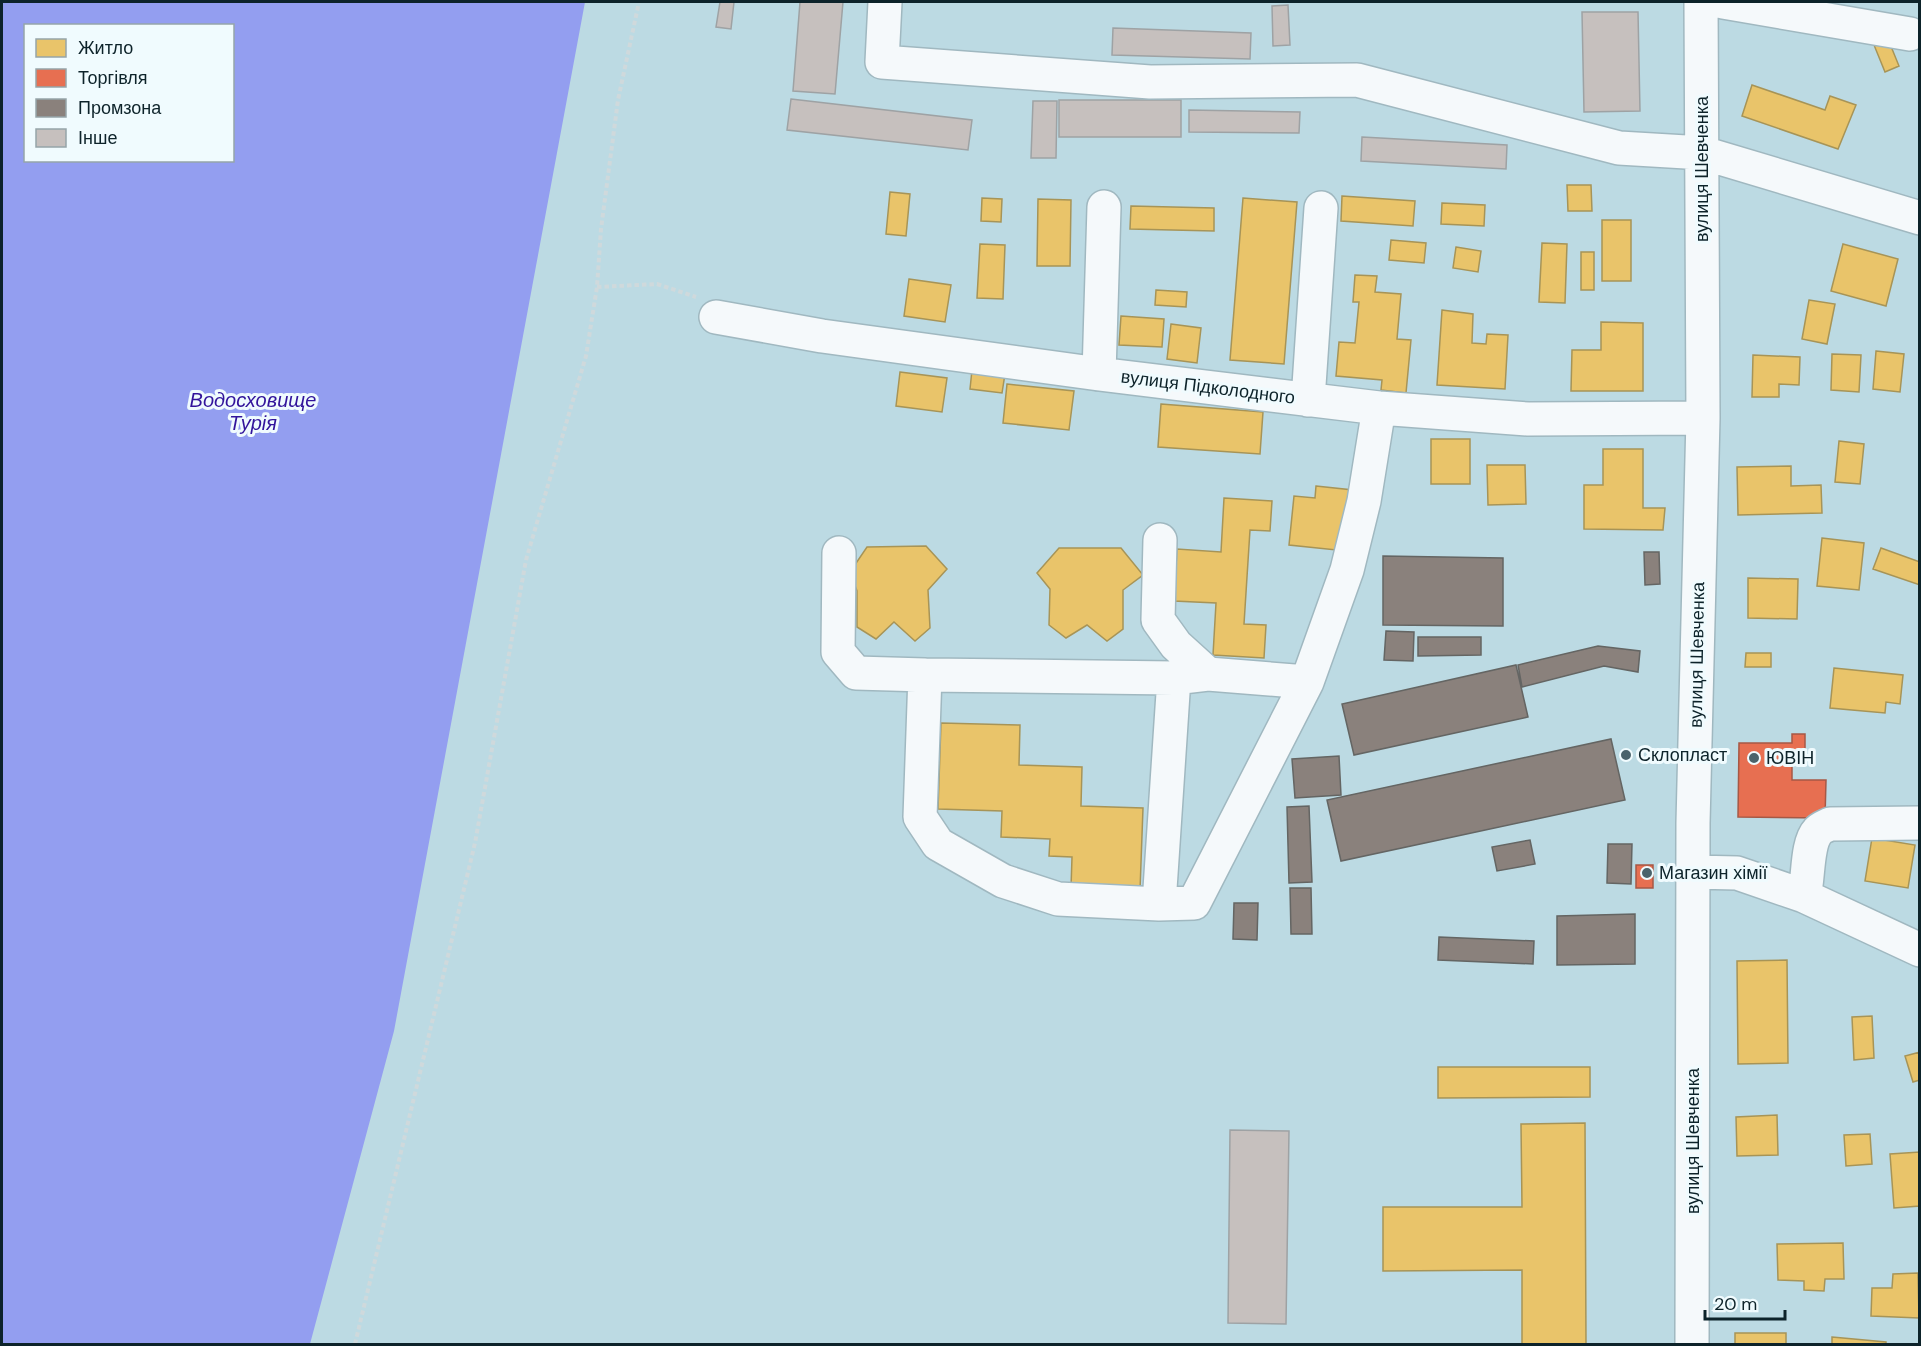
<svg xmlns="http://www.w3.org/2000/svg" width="1921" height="1346" viewBox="0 0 1921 1346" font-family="'DM Sans',sans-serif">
	<rect width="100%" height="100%" fill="#bcdae3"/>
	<path fill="#939ef0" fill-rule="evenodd" d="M2 2H585L394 1031 310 1344H2ZM26 26H232V160H26Z"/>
	<path fill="#e9c46a" stroke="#a79457" stroke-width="1.5" d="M1888 39 1899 66 1885 72 1874 45Z
		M1752 85 1825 110 1830 96 1856 105 1838 149 1742 116Z
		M1567 185H1591L1592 211H1568Z
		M890 192 910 194 906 236 886 234Z
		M1342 196 1415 201 1413 226 1341 221Z
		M982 198 1002 199 1001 222 981 221Z
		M1243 198 1297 202 1284 364 1230 360Z
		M1038 199 1071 200 1070 266H1037Z
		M1442 203 1485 205 1484 226 1441 224Z
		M1131 206 1214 208V231L1130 229Z
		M1602 220H1631V281H1602Z
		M1391 240 1426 243 1424 263 1389 260Z
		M1542 243 1567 244 1565 303 1539 302Z
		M980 244 1005 245 1003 299 977 298Z
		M1843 244 1898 259 1886 306 1831 291Z
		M1456 247 1481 251 1478 272 1453 268Z
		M1581 252H1594V290H1581Z
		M1355 275 1377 276 1375 292 1401 294 1397 339 1411 340 1406 393 1381 390 1382 380 1336 376 1339 342 1355 343 1359 302H1353Z
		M909 279 951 285 945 322 904 316Z
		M1156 290 1187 292 1186 307 1155 305Z
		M1809 300 1835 304 1827 344 1802 339Z
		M1442 310 1473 314 1472 343 1486 344 1487 334 1508 335 1505 389 1437 385Z
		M1121 316 1164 319 1162 347 1119 345Z
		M1601 322 1643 323V391H1571L1572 350H1601Z
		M1171 324 1201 328 1197 363 1167 359Z
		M1876 351 1904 354 1900 392 1873 389Z
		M1832 354 1861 355 1859 392 1831 390Z
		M1753 355 1800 357 1799 385 1779 384V397H1752Z
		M972 370 1005 374 1002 393 970 389Z
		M900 372 947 378 942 412 896 406Z
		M1007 384 1074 391 1069 430 1003 423Z
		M1161 404 1263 412 1260 454 1158 447Z
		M1431 439H1470V484H1431Z
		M1839 441 1864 444 1860 484 1835 482Z
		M1603 449H1643V508H1665L1663 530 1584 529V485H1603Z
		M1487 465H1525L1526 504 1488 505Z
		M1791 466V486L1821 485 1822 513 1738 515 1737 467Z
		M1316 486 1353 490 1346 551 1289 545 1294 496 1315 498Z
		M1224 498 1272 501 1270 531 1250 530 1244 624 1266 625 1264 658 1213 655 1216 603 1174 601 1177 549 1221 552Z
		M1822 538 1864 543 1859 590 1817 586Z
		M926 546 947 569 928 590 930 628 915 641 894 622 876 639 857 627V591L850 572 867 547Z
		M1059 548H1121L1143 575 1123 590V629L1107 641 1087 625 1066 638 1049 625 1050 589 1037 573Z
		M1881 548 1920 562V585L1873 569Z
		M1748 578 1798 579 1797 619 1748 618Z
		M1746 653H1771V667H1745Z
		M1834 668 1903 675 1900 704 1886 702 1885 713 1830 708Z
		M941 723 1020 725 1019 765 1082 767 1081 806 1143 808 1140 890 1071 888 1072 857 1049 856 1050 839 1001 837 1002 811 938 809Z
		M1872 838 1915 845 1908 888 1865 881Z
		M1787 960 1788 1063 1738 1064 1737 961Z
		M1872 1016 1874 1058 1854 1060 1852 1017Z
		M1920 1052V1080L1913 1082 1905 1056Z
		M1438 1067H1590V1097L1438 1098Z
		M1777 1115 1778 1155 1737 1156 1736 1117Z
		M1585 1123 1586 1344H1522V1270L1383 1271V1207H1522L1521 1124Z
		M1870 1134 1872 1164 1846 1166 1844 1135Z
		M1920 1152V1206L1894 1208 1890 1154Z
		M1843 1243 1844 1279H1825L1824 1291 1804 1290V1281L1778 1280 1777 1244Z
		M1918 1273 1919 1318 1871 1316 1872 1288H1892L1893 1274Z
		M1735 1333H1786V1344H1735Z
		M1832 1337 1886 1342V1344H1832Z"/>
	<path fill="#e76f51" stroke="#a65845" stroke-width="1.5" d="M1792 734H1805V758H1792V780H1826L1825 818 1738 817 1739 743H1792Z
		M1636 865H1653V888H1636Z"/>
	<path fill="#8a817c" stroke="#646563" stroke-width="1.5" d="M1644 552H1659L1660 584 1645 585Z
		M1383 556 1503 558V626L1383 625Z
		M1386 631 1414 632 1413 661 1384 660Z
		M1418 637H1481V655L1418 656Z
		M1598 646 1640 651 1638 672 1604 666 1522 687 1518 665Z
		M1516 665 1528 717 1354 755 1342 704Z
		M1611 739 1625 800 1341 861 1327 800Z
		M1339 756 1341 795 1295 798 1292 759Z
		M1309 806 1312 882 1289 883 1287 807Z
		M1530 840 1535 864 1497 871 1492 847Z
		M1608 844H1632L1631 884 1607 883Z
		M1290 888H1311L1312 934H1291Z
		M1234 903H1258L1257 940 1233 939Z
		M1635 914V964L1557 965V916Z
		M1439 937 1534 941 1533 964 1438 960Z"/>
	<path fill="#c6c0be" stroke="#9ea2a4" stroke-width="1.5" d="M720 2H734L731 29 716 27Z
		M800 2H843L835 94 793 91Z
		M1288 5 1290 45 1273 46 1272 6Z
		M1582 12H1638L1640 111 1584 112Z
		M1113 28 1251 33 1250 59 1112 55Z
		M791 99 972 120 968 150 787 130Z
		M1059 100H1181V137H1059Z
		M1033 101H1057L1056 158H1031Z
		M1189 110 1300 112 1299 133 1189 132Z
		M1362 137 1507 145 1506 169 1361 161Z
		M1230 1130 1289 1131 1286 1324 1228 1323Z"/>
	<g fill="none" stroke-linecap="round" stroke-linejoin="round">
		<g stroke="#a0b8c0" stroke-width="36">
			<path id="minor" d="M885 2 882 62 1150 82 1357 80 1619 148 1703 153 1920 218
				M1723 2 1910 34
				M716 317 822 336 1099 374 1379 408 1528 419 1703 418
				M1099 374 1104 207
				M1308 400 1321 208
				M1160 540 1158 620 1176 645 1208 674
				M839 553 838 652 856 673 925 675 1174 678 1208 674 1307 682
				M925 675 920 817 938 844 1003 881 1058 899 1159 904
				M1174 678 1159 904 1194 903 1307 682 1347 570 1364 501 1379 408
				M1693 872 1737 873 1804 896 1920 950
				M1804 896C1809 879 1806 844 1818 831 1820 828 1826 826 1830 824L1920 823
				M1692 1344 1693 823 1703 418 1701 2"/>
		</g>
		<path stroke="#cfd9dc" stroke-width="4" stroke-dasharray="4.5 3" stroke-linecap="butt" d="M597 287 657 284 696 297
			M355 1344 475 843 526 560 586 356 597 287 601 229 618 100 639 2"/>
		<use href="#minor" stroke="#f5f9fb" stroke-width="33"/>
	</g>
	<g fill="#4a636b" stroke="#f0fbfe" stroke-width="2">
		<circle cx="1626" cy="755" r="6"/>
		<circle cx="1754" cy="758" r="6"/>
		<circle cx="1647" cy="873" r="6"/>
	</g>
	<g text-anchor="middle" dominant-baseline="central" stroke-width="6" stroke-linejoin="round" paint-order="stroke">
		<g font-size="18" fill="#0d232a" stroke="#f0fbfe">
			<text transform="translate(1702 169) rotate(-90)">вулиця Шевченка</text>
			<text transform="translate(1208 387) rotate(7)">вулиця Підколодного</text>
			<text transform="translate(1697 655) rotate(-89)">вулиця Шевченка</text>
			<text transform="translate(1693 1141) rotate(-90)">вулиця Шевченка</text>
		</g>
		<g font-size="18" fill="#0d232a" stroke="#f0fbfe" text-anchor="start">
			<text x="1638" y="755">Склопласт</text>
			<text x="1766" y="758">ЮВІН</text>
			<text x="1659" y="873">Магазин хімії</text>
		</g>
		<g font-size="20" font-style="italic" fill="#32149b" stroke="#f0fbfe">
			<text x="253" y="400">Водосховище<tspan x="253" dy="23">Турія</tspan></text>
		</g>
	</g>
	<rect width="1921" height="1346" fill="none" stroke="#0d232a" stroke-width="6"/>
	<rect x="24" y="24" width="210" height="138" fill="#f0fbfe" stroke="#95a5a9" stroke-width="1.5"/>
	<rect x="36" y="39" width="30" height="18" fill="#e9c46a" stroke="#95a5a9" stroke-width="1.5"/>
	<text x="78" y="54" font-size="18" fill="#0d232a">Житло</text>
	<rect x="36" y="69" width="30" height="18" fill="#e76f51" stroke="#95a5a9" stroke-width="1.5"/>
	<text x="78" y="84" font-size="18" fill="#0d232a">Торгівля</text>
	<rect x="36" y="99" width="30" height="18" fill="#8a817c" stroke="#95a5a9" stroke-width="1.5"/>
	<text x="78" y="114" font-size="18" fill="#0d232a">Промзона</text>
	<rect x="36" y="129" width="30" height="18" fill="#c6c0be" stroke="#95a5a9" stroke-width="1.5"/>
	<text x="78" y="144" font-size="18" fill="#0d232a">Інше</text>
	<path d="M1705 1310v9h80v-9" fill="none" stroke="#0d232a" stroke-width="3"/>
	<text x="1714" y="1310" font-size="18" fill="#0d232a" stroke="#f0fbfe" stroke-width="4.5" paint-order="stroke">20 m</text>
</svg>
